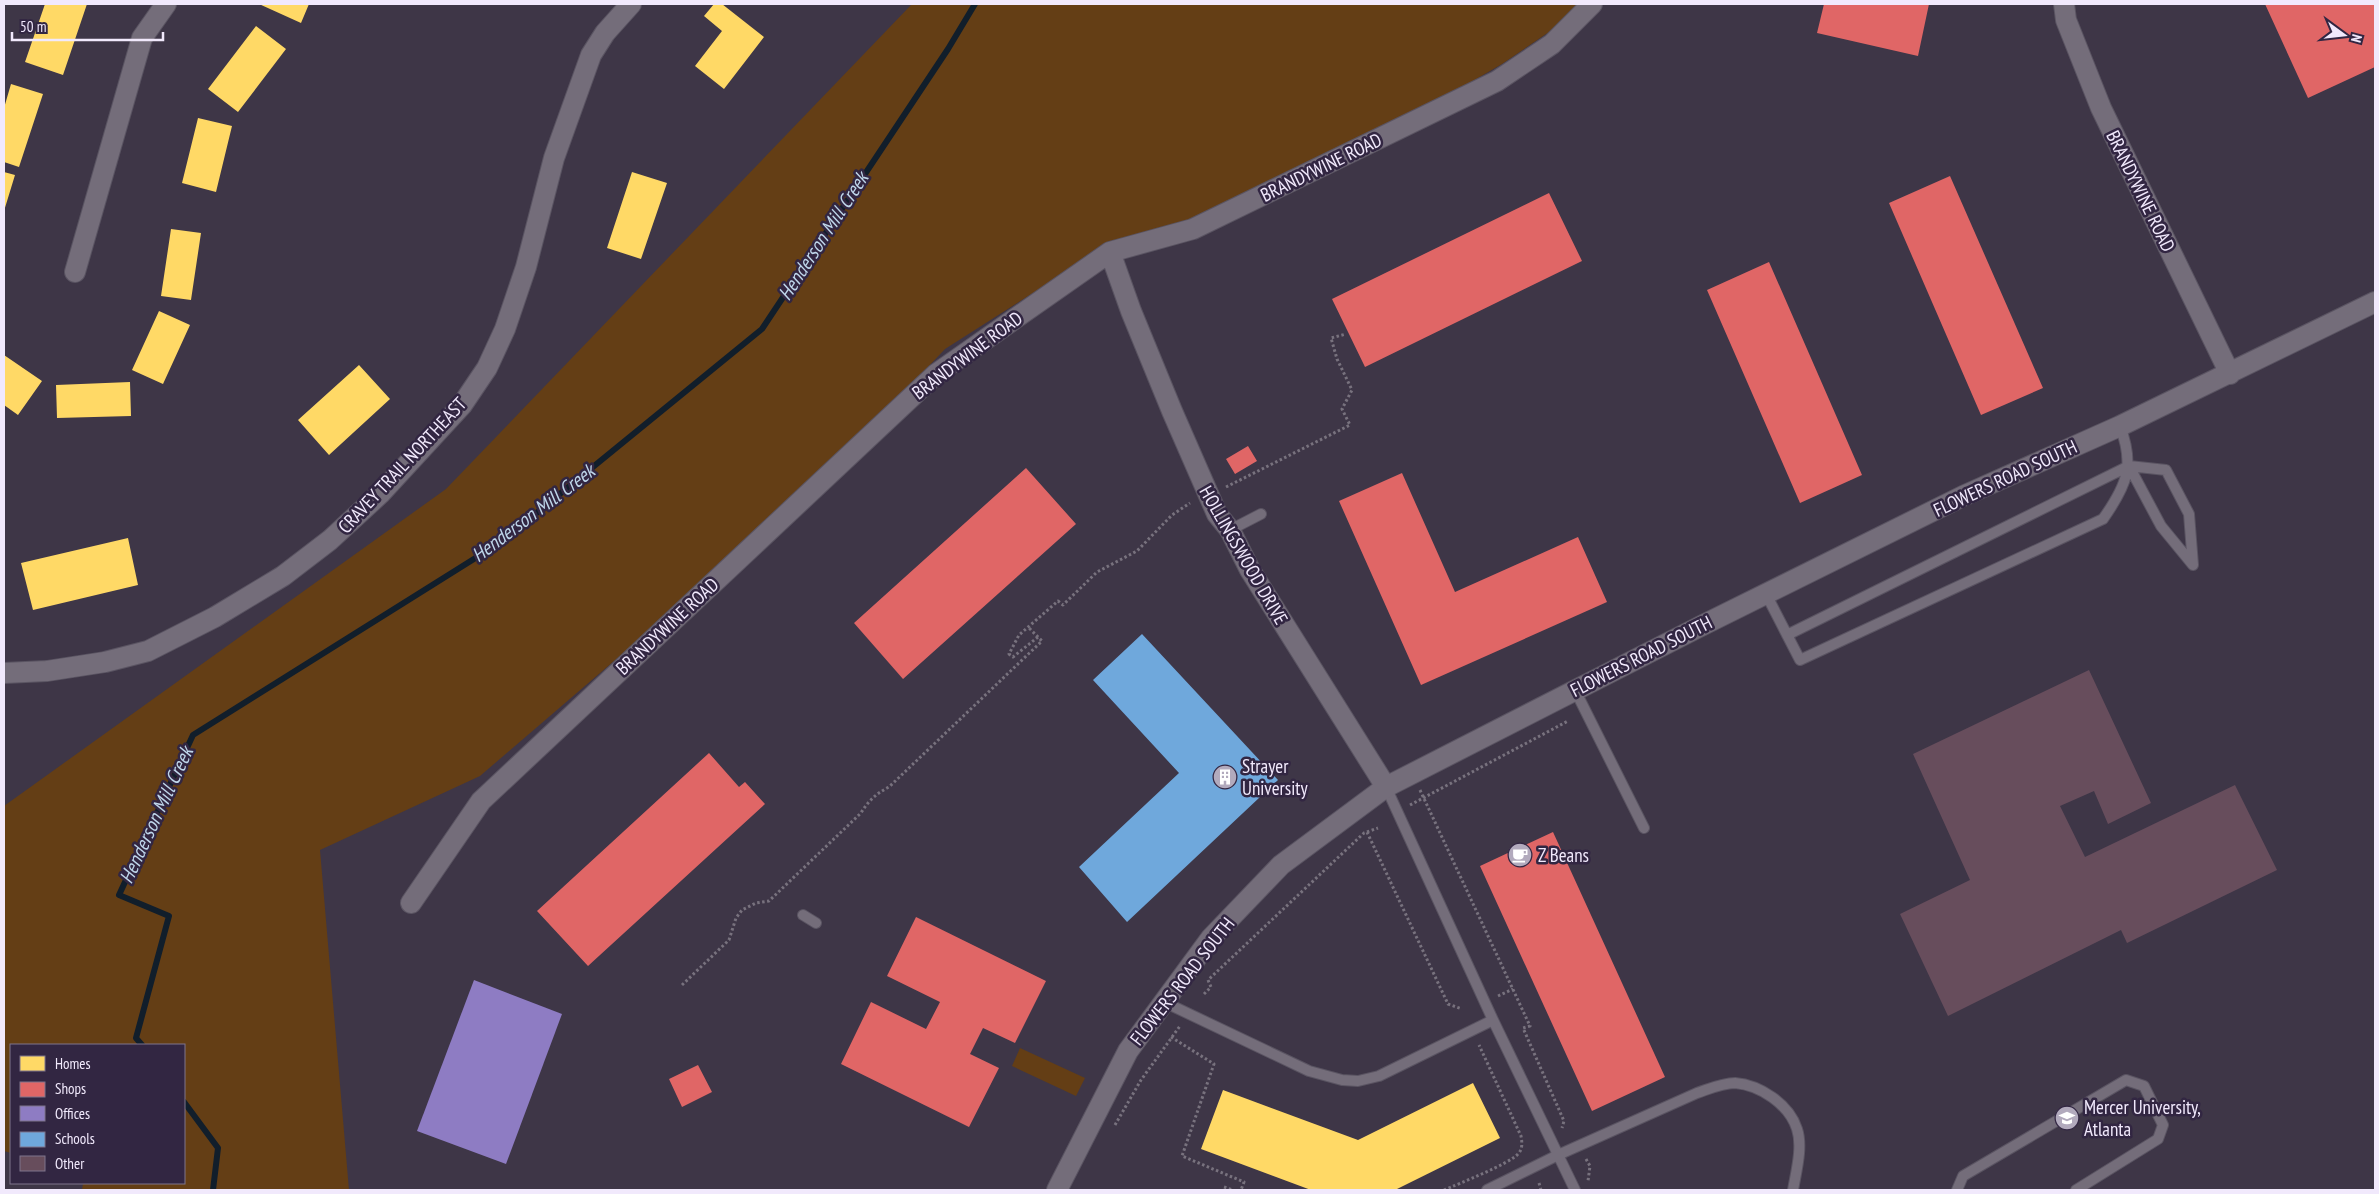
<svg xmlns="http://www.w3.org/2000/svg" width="2379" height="1194" viewBox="0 0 2379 1194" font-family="'PT Sans Narrow',sans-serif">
	<rect width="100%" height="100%" fill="#3e3647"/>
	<path fill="#643e15" d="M912 4H1590L1502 64 1378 136 1190 227 1074 267 945 349 805 497 480 776 320 850 349 1190H82L83 1183H184V1045H11V1153L4 1151V806L446 489Z
		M1020 1048 1085 1078 1076 1096 1012 1066Z"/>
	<path fill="#ffd966" d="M45 4H87L63 75 25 62Z
		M259 4H309L301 23Z
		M714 4H722L764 37 724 89 695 66 722 31 704 16Z
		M256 26 286 49 238 112 208 89Z
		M11 84 43 94 19 167 4 162V108Z
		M198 118 232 126 216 192 182 183Z
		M4 172 15 175 4 211Z
		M632 172 667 183 641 259 607 248Z
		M171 229 201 233 191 300 161 296Z
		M159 311 190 325 163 384 132 370Z
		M4 355 42 381 18 415 4 405Z
		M359 365 390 399 329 455 298 420Z
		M130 382 131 416 57 418 56 385Z
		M128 538 138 585 33 610 21 563Z
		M1473 1083 1500 1138 1395 1190H1311L1201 1149 1223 1090 1358 1140Z"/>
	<path fill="#e06666" d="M1824 4H1929L1918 56 1817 33Z
		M2265 4H2375V67L2308 98Z
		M1950 176 2043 388 1981 415 1889 203Z
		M1549 193 1582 261 1365 367 1332 299Z
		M1769 262 1862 475 1800 503 1707 290Z
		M1248 446 1257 461 1235 474 1226 459Z
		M1026 468 1076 524 903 679 854 623Z
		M1402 473 1455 592 1578 537 1607 602 1421 685 1339 501Z
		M709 753 739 787 745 782 765 804 588 966 537 911Z
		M1553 832 1665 1077 1592 1111 1480 866Z
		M916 917 1046 981 1015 1043 983 1028 970 1054 999 1068 969 1127 841 1064 871 1002 926 1029 940 1002 887 976Z
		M698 1065 712 1092 682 1107 669 1079Z"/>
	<path fill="#8e7cc3" d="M474 980 562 1014 506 1164 417 1131Z"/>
	<path fill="#6fa8dc" d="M1142 634 1278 780 1127 922 1079 867 1179 773 1093 680Z"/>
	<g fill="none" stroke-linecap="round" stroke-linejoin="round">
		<path stroke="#111e2b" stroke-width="6" d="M142 1045 136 1038 169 916 119 895 193 735 501 542 762 329 948 49 975 4
			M184 1102 218 1148 213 1190"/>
	</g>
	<path fill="#674d5c" d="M2089 670 2151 803 2108 824 2094 791 2060 806 2085 857 2235 785 2277 870 2127 943 2121 930 1948 1016 1900 914 1970 880 1913 754Z"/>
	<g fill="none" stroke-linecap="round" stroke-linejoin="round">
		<g stroke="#5a5462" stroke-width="12">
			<path id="lane" d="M1230 530 1261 514
				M1766 594 1800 660 2103 519C2127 485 2135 466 2120 426
				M1787 635 2129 466 2166 470 2189 514 2193 565 2161 526 2129 466
				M1575 690 1644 828
				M1386 787 1493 1020
				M803 915 816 923
				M1164 1002 1309 1071 1342 1080 1358 1081 1379 1076 1493 1020 1575 1190
				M1487 1190 1558 1155 1697 1093C1709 1089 1722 1083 1735 1083 1760 1085 1789 1104 1797 1129 1803 1147 1796 1172 1793 1190
				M1957 1190 1963 1176 2126 1080 2144 1086 2163 1125 2158 1139 2076 1190"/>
		</g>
		<g stroke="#5a5462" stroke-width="22">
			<path id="street" d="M2064 4 2066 20 2101 108 2230 374
				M1110 252 1131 311 1172 411 1217 514 1230 530 1250 570 1386 787
				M75 272 142 38 166 4
				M4 673 47 671 105 662 148 651 215 617 283 576 330 540 380 494 462 405 487 368 505 329 526 267 554 158 591 55 605 33 631 4
				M411 903 481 801 936 374 1110 252 1193 229 1497 81 1552 44 1592 4
				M1057 1190 1128 1051 1211 938 1281 865 1386 787 1701 626 1963 496 2120 426 2375 302"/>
		</g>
		<path stroke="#78727e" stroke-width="3" stroke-dasharray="2.5 2.5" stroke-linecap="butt" d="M1226 487 1350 425 1342 409 1352 390 1337 359 1331 338 1346 334
			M1038 637 1013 657 1009 654 1019 635 1058 601 1063 605 1097 572 1137 551 1172 515 1190 503
			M1420 790 1530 1026 1523 1028 1564 1121 1562 1128
			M1410 805 1568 721
			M1367 832 1448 1004 1462 1009
			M682 985 729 940 736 918 742 910 756 903 769 901 861 813C868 801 877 793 889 787L1042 641 1028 627
			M1204 994 1211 987 1208 980 1364 833 1378 828
			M1498 996 1513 989
			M1171 1037 1214 1064 1182 1156 1244 1182 1241 1190
			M1115 1125 1141 1080 1180 1026
			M1586 1159 1590 1166 1588 1181
			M1539 1183 1541 1190
			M1224 1187 1233 1190
			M1444 1190C1458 1184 1509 1164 1518 1154 1523 1149 1522 1142 1521 1136L1479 1045"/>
		<use href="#lane" stroke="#746d7a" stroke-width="10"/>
		<use href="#street" stroke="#746d7a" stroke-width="20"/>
	</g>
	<defs>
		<g id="building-disc" transform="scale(1.25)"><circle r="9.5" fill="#b2aabd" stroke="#322642"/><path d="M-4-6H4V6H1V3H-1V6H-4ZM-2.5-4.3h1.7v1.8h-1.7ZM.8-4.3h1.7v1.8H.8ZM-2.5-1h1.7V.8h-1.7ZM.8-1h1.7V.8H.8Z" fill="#fff"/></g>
		<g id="cafe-disc" transform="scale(1.25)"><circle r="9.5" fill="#b2aabd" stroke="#322642"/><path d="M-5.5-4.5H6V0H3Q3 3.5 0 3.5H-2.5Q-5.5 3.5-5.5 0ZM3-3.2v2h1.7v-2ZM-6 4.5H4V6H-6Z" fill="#fff"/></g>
		<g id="university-disc" transform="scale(1.25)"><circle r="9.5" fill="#b2aabd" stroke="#322642"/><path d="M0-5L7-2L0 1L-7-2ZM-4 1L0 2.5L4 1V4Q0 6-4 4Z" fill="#fff"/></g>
	</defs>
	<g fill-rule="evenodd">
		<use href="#building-disc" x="1225" y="777"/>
		<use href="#cafe-disc" x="1520" y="855"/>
		<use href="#university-disc" x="2067" y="1118"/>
	</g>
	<g text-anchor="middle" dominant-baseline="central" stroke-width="5" stroke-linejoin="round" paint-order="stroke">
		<g font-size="19" fill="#f1e9fc" stroke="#322642">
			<text transform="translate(1321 167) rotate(-26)">BRANDYWINE ROAD</text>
			<text transform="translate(2141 191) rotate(64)">BRANDYWINE ROAD</text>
			<text transform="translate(967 355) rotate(-37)">BRANDYWINE ROAD</text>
			<text transform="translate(402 465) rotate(-47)">CRAVEY TRAIL NORTHEAST</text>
			<text transform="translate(2005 478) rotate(-25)">FLOWERS ROAD SOUTH</text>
			<text transform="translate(1244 555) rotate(60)">HOLLINGSWOOD DRIVE</text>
			<text transform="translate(667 626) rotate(-43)">BRANDYWINE ROAD</text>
			<text transform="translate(1641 656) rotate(-27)">FLOWERS ROAD SOUTH</text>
			<text transform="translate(1182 981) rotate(-52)">FLOWERS ROAD SOUTH</text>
		</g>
		<g font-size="19" fill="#f1e9fc" stroke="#322642" text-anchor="start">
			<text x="1242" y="766">Strayer<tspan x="1242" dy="22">University</tspan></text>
			<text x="1538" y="855">Z Beans</text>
			<text x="2084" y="1107">Mercer University,<tspan x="2084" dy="22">Atlanta</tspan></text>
		</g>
		<g font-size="20" font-style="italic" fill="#bfd6ea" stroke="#322642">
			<text transform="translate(823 236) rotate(-57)">Henderson Mill Creek</text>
			<text transform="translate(533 513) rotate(-37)">Henderson Mill Creek</text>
			<text transform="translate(156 815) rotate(-65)">Henderson Mill Creek</text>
		</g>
	</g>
	<rect width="2379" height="1194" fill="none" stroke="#f1e9fc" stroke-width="10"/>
	<rect x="10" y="1044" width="175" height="140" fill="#322642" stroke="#7e748c"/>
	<rect x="20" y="1056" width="25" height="15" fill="#ffd966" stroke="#7e748c"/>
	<text x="55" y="1069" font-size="15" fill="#f1e9fc">Homes</text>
	<rect x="20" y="1082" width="25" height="15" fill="#e06666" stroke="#7e748c"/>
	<text x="55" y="1094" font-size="15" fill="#f1e9fc">Shops</text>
	<rect x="20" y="1106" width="25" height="15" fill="#8e7cc3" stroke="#7e748c"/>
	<text x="55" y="1119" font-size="15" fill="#f1e9fc">Offices</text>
	<rect x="20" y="1132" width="25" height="15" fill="#6fa8dc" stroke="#7e748c"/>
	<text x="55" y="1144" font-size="15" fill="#f1e9fc">Schools</text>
	<rect x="20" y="1156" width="25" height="15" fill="#674d5c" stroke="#7e748c"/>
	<text x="55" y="1169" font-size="15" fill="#f1e9fc">Other</text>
	<g transform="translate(2344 35) rotate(105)" stroke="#322642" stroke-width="4" paint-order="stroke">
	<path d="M0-4L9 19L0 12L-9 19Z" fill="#f1e9fc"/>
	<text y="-8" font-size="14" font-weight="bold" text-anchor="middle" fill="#f1e9fc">N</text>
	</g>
	<path d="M12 32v8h151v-8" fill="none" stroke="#f1e9fc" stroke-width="2.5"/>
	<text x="20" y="32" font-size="15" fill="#f1e9fc" stroke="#322642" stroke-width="4" paint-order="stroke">50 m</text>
</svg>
